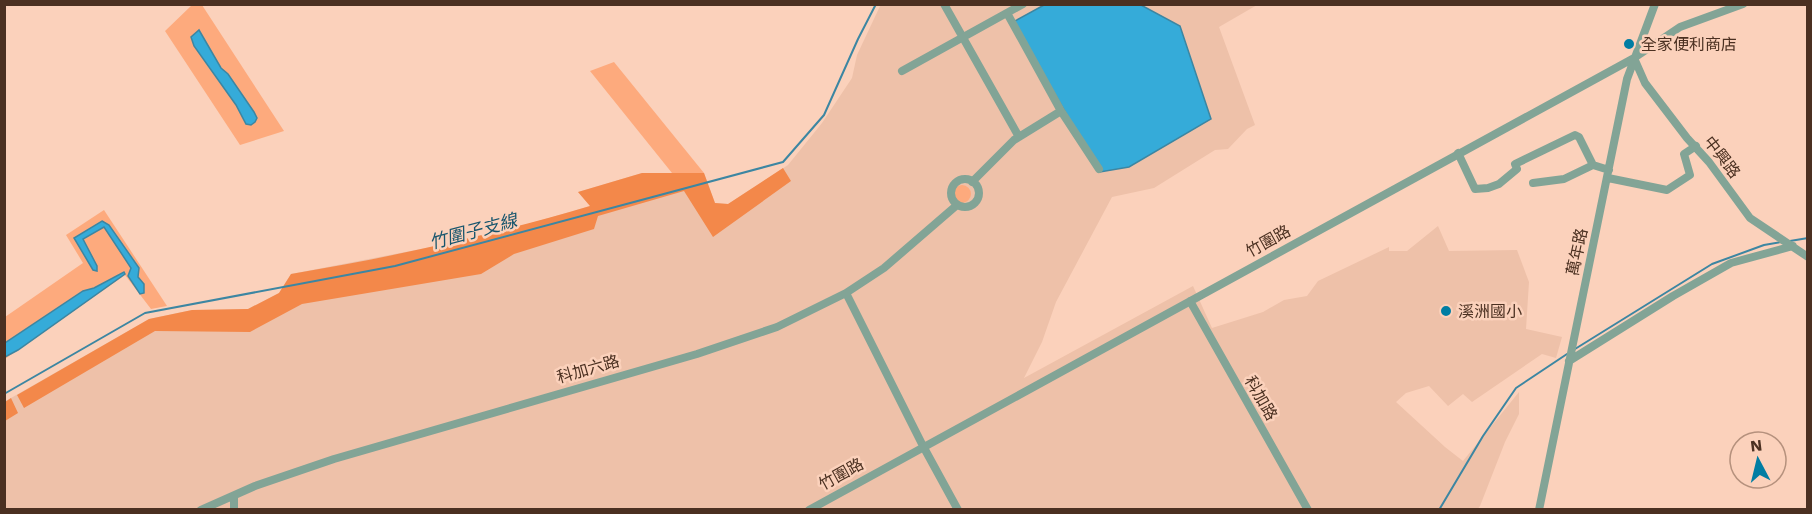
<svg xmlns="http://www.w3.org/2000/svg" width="1812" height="514" viewBox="0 0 1812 514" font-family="'Work Sans','Noto Sans TC',sans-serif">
	<rect width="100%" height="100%" fill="#fbd1bb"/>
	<path fill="#eec1a9" d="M881 4 1257 5 1219 27 1255 125 1247 129 1228 149 1215 150 1154 188 1112 197 1056 302 1042 342 1024 378 1193 286 1212 328 1263 312 1284 300 1307 296 1318 281 1389 247V251H1407L1438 226 1449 251 1517 250 1529 282 1526 329 1562 337 1556 358 1542 354 1472 402 1463 394 1448 406 1429 386 1406 393 1396 402 1445 447 1463 461 1519 392V414L1505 442 1480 506 1477 510 5 509 4 402 149 319 192 310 248 309 279 293 291 274 483 237 590 206 578 192 642 173H704L715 203 728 204 788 165 822 123 852 78 857 55Z"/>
	<path fill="#fdaa7d" d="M192 5H202L284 131 240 145 165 31Z
		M614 62 704 173H672L590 71Z
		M953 194a9 9 0 1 1 18 0a9 9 0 1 1-18 0Z
		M104 210 167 306 151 309 125 275 5 359V317L83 263 66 235Z"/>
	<path fill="#f3884a" d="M783 168 791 181 713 237 684 191 598 216 594 229 514 254 481 274 302 304 250 332 155 331 24 408 17 395 149 319 192 310 248 309 279 293 291 274C392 257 492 235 590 206L578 192 642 173H704L715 203 728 204Z
		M11 398 18 413 5 421V402Z"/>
	<path fill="#35abd9" stroke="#3c86a2" stroke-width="1.5" d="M1044 5H1141L1180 26 1211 119 1129 167 1100 172 1013 22Z
		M199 30 221 68 228 74 254 112 257 118 255 122 251 125 246 124 236 105 194 46 191 37Z
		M102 221 109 225 139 268 138 277 144 284V293L140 294 128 276 131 268 104 227 83 239 97 266V271L93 270 74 238Z
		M124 272 125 274 18 350 5 357V343L83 291 94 288Z"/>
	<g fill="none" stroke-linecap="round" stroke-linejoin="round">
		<path stroke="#3c86a2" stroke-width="2" d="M1790 241 1808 238
			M1575 349 1712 264 1764 245 1781 242
			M4 394 145 313 395 266 783 162 824 115 858 39 876 4
			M1439 510 1483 436 1516 388 1567 354"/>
		<path stroke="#82a496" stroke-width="8" d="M944 4 1019 137
			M1007 13 1061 111 1099 169
			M1634 58 1645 83 1687 138 1709 162 1750 218 1808 257
			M902 71 1023 4
			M1458 153 1475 189 1488 188 1499 184 1517 169 1515 164 1575 135 1579 137 1593 165 1609 170
			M1608 178 1667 190 1690 175 1684 154 1696 146
			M951 193a14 14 0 1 1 28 0a14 14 0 1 1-28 0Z
			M972 182 1014 140 1061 111
			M1533 183 1564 179 1593 165
			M846 293 923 446 958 510
			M1190 301 1308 510
			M1569 361 1673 296 1731 263 1793 246
			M234 497V510
			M201 510 255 486 334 459 697 354 777 327 846 293 884 268 957 205
			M809 510 1634 58 1680 27 1743 4
			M1539 510 1627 79 1655 4"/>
	</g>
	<g fill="#007da3" stroke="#fbd1bb" stroke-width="2">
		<circle cx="1629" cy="44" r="6"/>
		<circle cx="1446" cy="311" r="6"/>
	</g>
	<g text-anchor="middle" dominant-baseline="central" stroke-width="5" stroke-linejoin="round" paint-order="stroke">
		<g font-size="16" fill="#4b3021" stroke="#fbd1bb" text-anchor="start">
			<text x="1641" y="44">全家便利商店</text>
			<text x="1458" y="311">溪洲國小</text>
		</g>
		<g font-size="16" fill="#4b3021" stroke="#fbd1bb">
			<text transform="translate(1722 157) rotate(52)">中興路</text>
			<text transform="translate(1268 241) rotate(-29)">竹圍路</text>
			<text transform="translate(1577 252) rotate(-78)">萬年路</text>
			<text transform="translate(588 369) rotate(-16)">科加六路</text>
			<text transform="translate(1261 398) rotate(60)">科加路</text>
			<text transform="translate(841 474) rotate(-29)">竹圍路</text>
		</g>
		<g font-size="18" font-style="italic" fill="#17556d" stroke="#fbd1bb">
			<text transform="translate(473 231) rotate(-15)">竹圍子支線</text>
		</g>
	</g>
	<rect width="1812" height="514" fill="none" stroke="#4b3021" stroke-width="12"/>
	<g transform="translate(1758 460) rotate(353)"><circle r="28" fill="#fbd1bb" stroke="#b5917d" stroke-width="1.5"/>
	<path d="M0-4.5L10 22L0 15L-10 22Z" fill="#007da3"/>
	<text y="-9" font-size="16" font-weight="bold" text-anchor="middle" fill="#4b3021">N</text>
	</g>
</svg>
